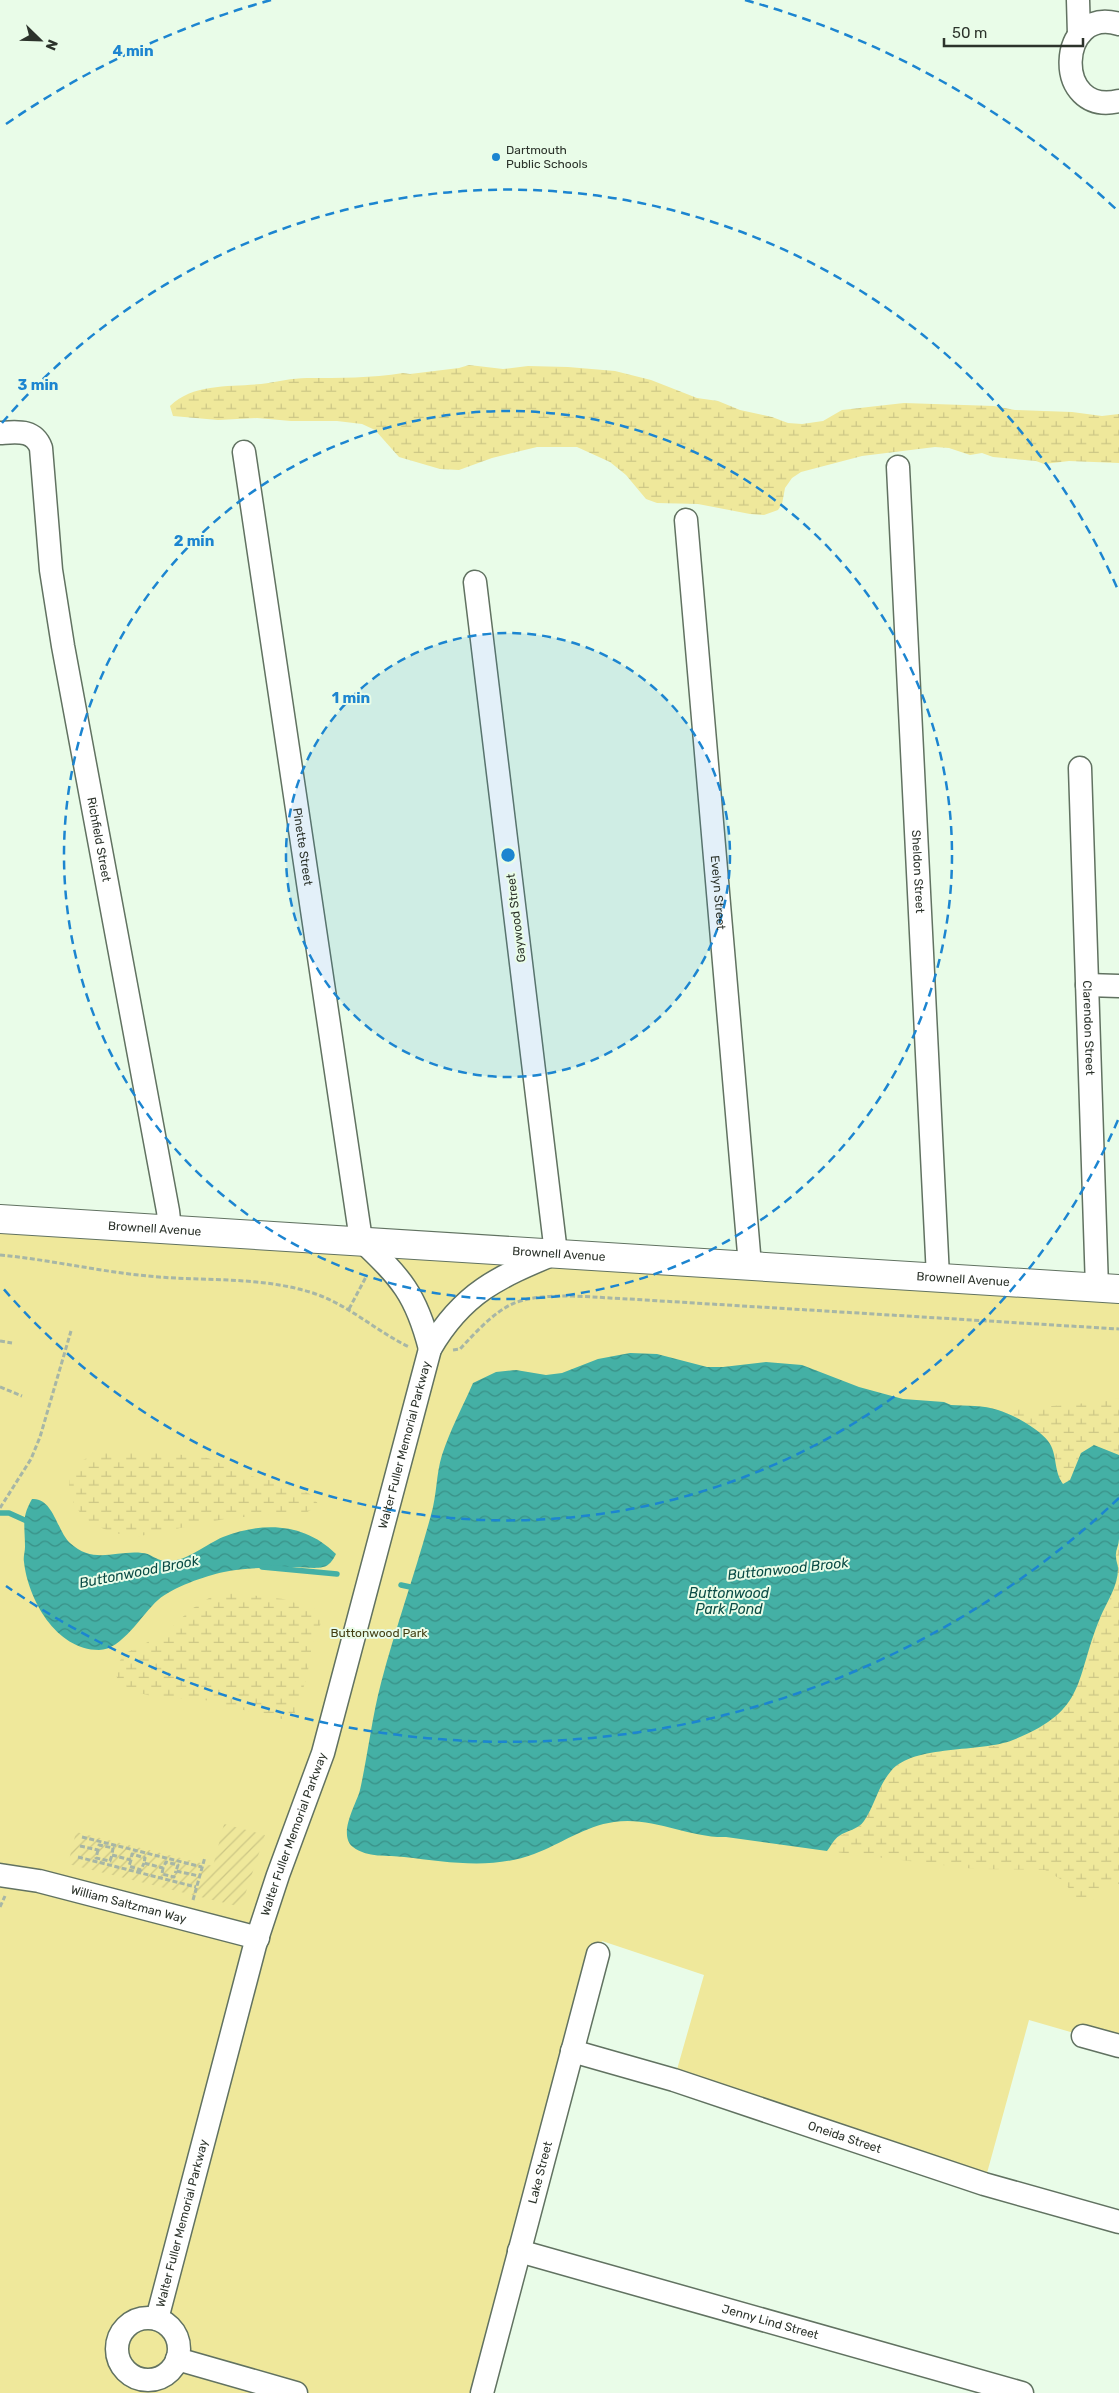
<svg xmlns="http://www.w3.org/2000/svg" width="1119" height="2393" viewBox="0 0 1119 2393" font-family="Rubik,sans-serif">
	<defs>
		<pattern id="wetland-marsh" width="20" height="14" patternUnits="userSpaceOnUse" patternTransform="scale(1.25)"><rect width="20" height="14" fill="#efe89b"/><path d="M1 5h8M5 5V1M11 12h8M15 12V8" fill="none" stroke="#cdc786"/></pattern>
		<pattern id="garden-furrows" width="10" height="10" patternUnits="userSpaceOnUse" patternTransform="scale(1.25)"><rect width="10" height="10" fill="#efe89b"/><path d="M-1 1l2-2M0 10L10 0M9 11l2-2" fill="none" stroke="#cdc786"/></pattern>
		<pattern id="water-waves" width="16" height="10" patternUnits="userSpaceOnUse" patternTransform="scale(1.25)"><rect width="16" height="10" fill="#44b0a5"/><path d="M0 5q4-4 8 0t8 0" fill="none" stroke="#399087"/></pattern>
	</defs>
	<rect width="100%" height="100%" fill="#e9fce8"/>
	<path fill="#efe89b" d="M0 1229 1119 1301V2046L1029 2020 984 2184 674 2080 704 1975 602 1941 572 2051 473 2393H0Z"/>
	<path fill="url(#wetland-marsh)" d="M469 365 503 369 528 366 568 367 615 371 651 380 697 398 718 401 740 410 772 417 788 423 802 424 823 421 842 410 904 403 994 406 1015 410 1072 412 1102 416 1119 414V463L1069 461 1044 464 1036 461 993 457 982 453 970 455 949 448 935 447 862 456 801 472 792 478 785 488 782 504 778 510 764 515 750 514 698 504 657 503 646 499 626 475 610 462 577 447H537L492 458 459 470 440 469 399 457 375 430 362 424 337 421H291L257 418 218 420 173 416 170 406C193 383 231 387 261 384 277 382 292 378 307 378 340 378 371 378 403 373L410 374 459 368Z
		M1119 1398V1455L1094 1445 1081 1453 1070 1480 1063 1484 1056 1475 1055 1457 1031 1426 998 1410 1078 1404Z
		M104 1452H159L208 1458 250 1476 284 1483 310 1494 319 1505 304 1514H269L256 1517H235L135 1537C121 1535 106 1531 94 1524 76 1514 61 1488 74 1468 81 1459 93 1455 104 1452Z
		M1119 1541V1884L1112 1885 1094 1899 1081 1903 1062 1880 1045 1870 975 1869 827 1851 837 1837 854 1830 864 1822 878 1789 898 1764 912 1757 978 1746H995L1041 1727 1082 1677 1100 1618 1112 1595 1118 1567 1116 1557Z
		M234 1593 283 1599 316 1609 321 1616V1623L312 1645 307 1677 294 1715 282 1719 231 1707 215 1701 151 1696 136 1692 120 1683 115 1674 116 1667 124 1654 166 1633 190 1610 209 1598Z"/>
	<path fill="url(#garden-furrows)" d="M224 1824 265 1835 241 1907 68 1864 76 1832 213 1866Z"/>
	<path fill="url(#water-waves)" d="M630 1353 657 1354 707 1367H723L766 1362 802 1365 859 1387 903 1399 944 1402 951 1405C966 1406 984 1405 998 1410 1012 1414 1039 1429 1048 1441 1058 1454 1053 1470 1063 1484L1070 1480 1081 1453 1094 1445 1119 1455C1119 1483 1119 1511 1119 1539 1119 1545 1115 1551 1116 1557 1116 1561 1118 1565 1118 1568 1118 1587 1107 1601 1100 1618 1074 1681 1088 1710 1013 1740 981 1753 914 1744 891 1771 878 1786 875 1805 864 1821 858 1830 847 1830 839 1836 834 1839 831 1846 827 1851L726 1837C688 1838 652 1816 614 1822 585 1826 561 1844 534 1854 491 1870 448 1862 404 1857 388 1855 367 1858 353 1847 337 1834 357 1803 360 1790 368 1754 372 1717 381 1683 396 1626 416 1571 431 1515 437 1495 436 1474 442 1455 450 1430 463 1406 473 1383L496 1372 516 1370 546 1375 562 1373 598 1359Z
		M32 1499C53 1497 57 1531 70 1543 94 1565 116 1550 142 1553 150 1553 156 1560 164 1561 184 1564 206 1544 223 1537 264 1521 305 1523 336 1554 333 1560 329 1566 323 1567 315 1569 304 1567 296 1567 272 1568 248 1567 224 1572 205 1576 173 1587 158 1600 142 1614 122 1650 99 1650 56 1650 28 1599 24 1562 23 1557 25 1552 25 1547 25 1526 21 1518 32 1499Z"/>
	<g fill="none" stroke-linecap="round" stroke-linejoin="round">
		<path stroke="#44b0a5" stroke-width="5.5" d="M0 1513H9L29 1522
			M262 1567 337 1574
			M401 1585 415 1588"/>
		<g stroke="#617261" stroke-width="25">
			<g id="minor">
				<path d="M1078 0 1079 35"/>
				<path d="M1119 24C1057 5 1052 117 1119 101"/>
				<path id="s1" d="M0 433C17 432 34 429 41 448L51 570 63 646 168 1211 170 1229"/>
				<path id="s2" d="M244 452 361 1240C401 1278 416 1294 430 1349"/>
				<path id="s3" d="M898 467 938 1277"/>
				<path id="s4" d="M686 520 750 1265"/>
				<path id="s5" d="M1080 768 1097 1288"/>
				<path d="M1087 985 1119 986"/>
				<path id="s6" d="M0 1875 39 1881 258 1938"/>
				<path d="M1083 2036 1119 2046"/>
				<path id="s7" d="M572 2051 674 2080 984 2184 1119 2222"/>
				<path id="s8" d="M519 2251 1022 2393"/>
				<circle cx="148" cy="2349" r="31"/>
				<path id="s9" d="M157 2319 255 1945 278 1875 323 1753 430 1349C463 1292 499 1277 556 1253L475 582"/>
				<path d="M177 2359 296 2393"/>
				<path id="s10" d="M482 2393 598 1954"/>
			</g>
		</g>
		<g stroke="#617261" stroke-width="30">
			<g id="major">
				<path id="s11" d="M0 1219 1119 1289"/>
			</g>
		</g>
		<path stroke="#a7b6a6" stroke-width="3" stroke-dasharray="5 2.5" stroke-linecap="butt" d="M0 1255C53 1260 105 1273 159 1277 211 1281 263 1277 313 1293 349 1305 376 1331 409 1347
			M349 1309 367 1275
			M0 1341 12 1343
			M453 1350 460 1349C475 1333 491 1315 510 1305 540 1290 596 1298 629 1299L1119 1329
			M0 1387 22 1396
			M0 1508 31 1459 40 1437 71 1331
			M82 1837 202 1867
			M80 1846 98 1850 99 1845 113 1848 112 1855 131 1860 132 1854 145 1858 144 1863 163 1868 166 1862 178 1865 176 1871 199 1876
			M98 1850 96 1858 110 1861 112 1855
			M78 1857 196 1887
			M131 1860 129 1866 141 1870 144 1863
			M163 1868 162 1874 174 1877 176 1871
			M193 1900 205 1857
			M0 1907 5 1896"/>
		<use href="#minor" stroke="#fff" stroke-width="22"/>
		<use href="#major" stroke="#fff" stroke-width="28"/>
	</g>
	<circle cx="508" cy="855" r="222" fill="#1c85d0" fill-opacity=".12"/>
	<g fill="none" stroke="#1c85d0" stroke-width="2.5" stroke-dasharray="9 6">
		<circle cx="508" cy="855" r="222"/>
		<circle cx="508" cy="855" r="444"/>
		<path d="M1118 1120A665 665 0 0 1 2 1287M2 423A665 665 0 0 1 1118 590"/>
		<path d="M1119 1498A887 887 0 0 1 6 1586M6 124A887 887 0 0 1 271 0M745 0A887 887 0 0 1 1119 212"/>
	</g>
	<circle fill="#1c85d0" stroke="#e9fce8" stroke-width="2" cx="496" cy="157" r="5"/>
	<g text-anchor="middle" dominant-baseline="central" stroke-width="4" stroke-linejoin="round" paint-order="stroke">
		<g font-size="12" fill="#2c332b" stroke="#e9fce8" text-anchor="start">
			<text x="506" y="150">Dartmouth<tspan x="506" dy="14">Public Schools</tspan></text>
		</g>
		<g font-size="12" fill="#2c332b" stroke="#e9fce8">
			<text stroke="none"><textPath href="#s1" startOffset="444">Richfield Street</textPath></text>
			<text stroke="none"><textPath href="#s2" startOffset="399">Pinette Street</textPath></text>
			<text stroke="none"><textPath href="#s3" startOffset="405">Sheldon Street</textPath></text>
			<text stroke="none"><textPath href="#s4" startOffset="374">Evelyn Street</textPath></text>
			<text transform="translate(516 918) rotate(-97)">Gaywood Street</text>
			<text stroke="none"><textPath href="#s5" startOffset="260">Clarendon Street</textPath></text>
			<text stroke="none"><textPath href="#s11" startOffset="155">Brownell Avenue</textPath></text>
			<text stroke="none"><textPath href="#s11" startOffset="560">Brownell Avenue</textPath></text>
			<text stroke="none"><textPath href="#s11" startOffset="965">Brownell Avenue</textPath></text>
			<text stroke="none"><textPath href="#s9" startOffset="909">Walter Fuller Memorial Parkway</textPath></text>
			<text stroke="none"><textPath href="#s9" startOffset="504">Walter Fuller Memorial Parkway</textPath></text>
			<text stroke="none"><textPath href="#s6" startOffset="132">William Saltzman Way</textPath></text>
			<text stroke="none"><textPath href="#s7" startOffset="286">Oneida Street</textPath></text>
			<text stroke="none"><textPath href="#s10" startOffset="228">Lake Street</textPath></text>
			<text stroke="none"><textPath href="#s9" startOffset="99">Walter Fuller Memorial Parkway</textPath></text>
			<text stroke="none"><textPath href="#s8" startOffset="261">Jenny Lind Street</textPath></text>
		</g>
		<g font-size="12" fill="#433f13" stroke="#e9fce8">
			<text x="379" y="1633">Buttonwood Park</text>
		</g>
		<g font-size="14" font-style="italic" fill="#0a4c46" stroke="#e9fce8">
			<text transform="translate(788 1569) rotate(-6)">Buttonwood Brook</text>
			<text transform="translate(139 1572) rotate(-11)">Buttonwood Brook</text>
			<text x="729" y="1593">Buttonwood<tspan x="729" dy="16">Park Pond</tspan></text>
		</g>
	</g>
	<circle cx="508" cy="855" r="8" fill="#1c85d0" stroke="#e9fce8" stroke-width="2.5"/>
	<g font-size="15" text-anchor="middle" font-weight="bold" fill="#1c85d0" stroke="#e9fce8" stroke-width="4" stroke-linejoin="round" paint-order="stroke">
		<text x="133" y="56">4 min</text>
		<text x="38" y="390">3 min</text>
		<text x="194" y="546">2 min</text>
		<text x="351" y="703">1 min</text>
	</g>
	<g transform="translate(40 40) rotate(113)" stroke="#e9fce8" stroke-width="4" paint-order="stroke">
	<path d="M0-4L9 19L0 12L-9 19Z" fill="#2c332b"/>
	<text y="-8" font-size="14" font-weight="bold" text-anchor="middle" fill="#2c332b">N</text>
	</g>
	<path d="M944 38v8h139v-8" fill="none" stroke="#2c332b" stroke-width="2.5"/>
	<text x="952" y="38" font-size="15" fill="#2c332b" stroke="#e9fce8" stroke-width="4" paint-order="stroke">50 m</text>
</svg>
